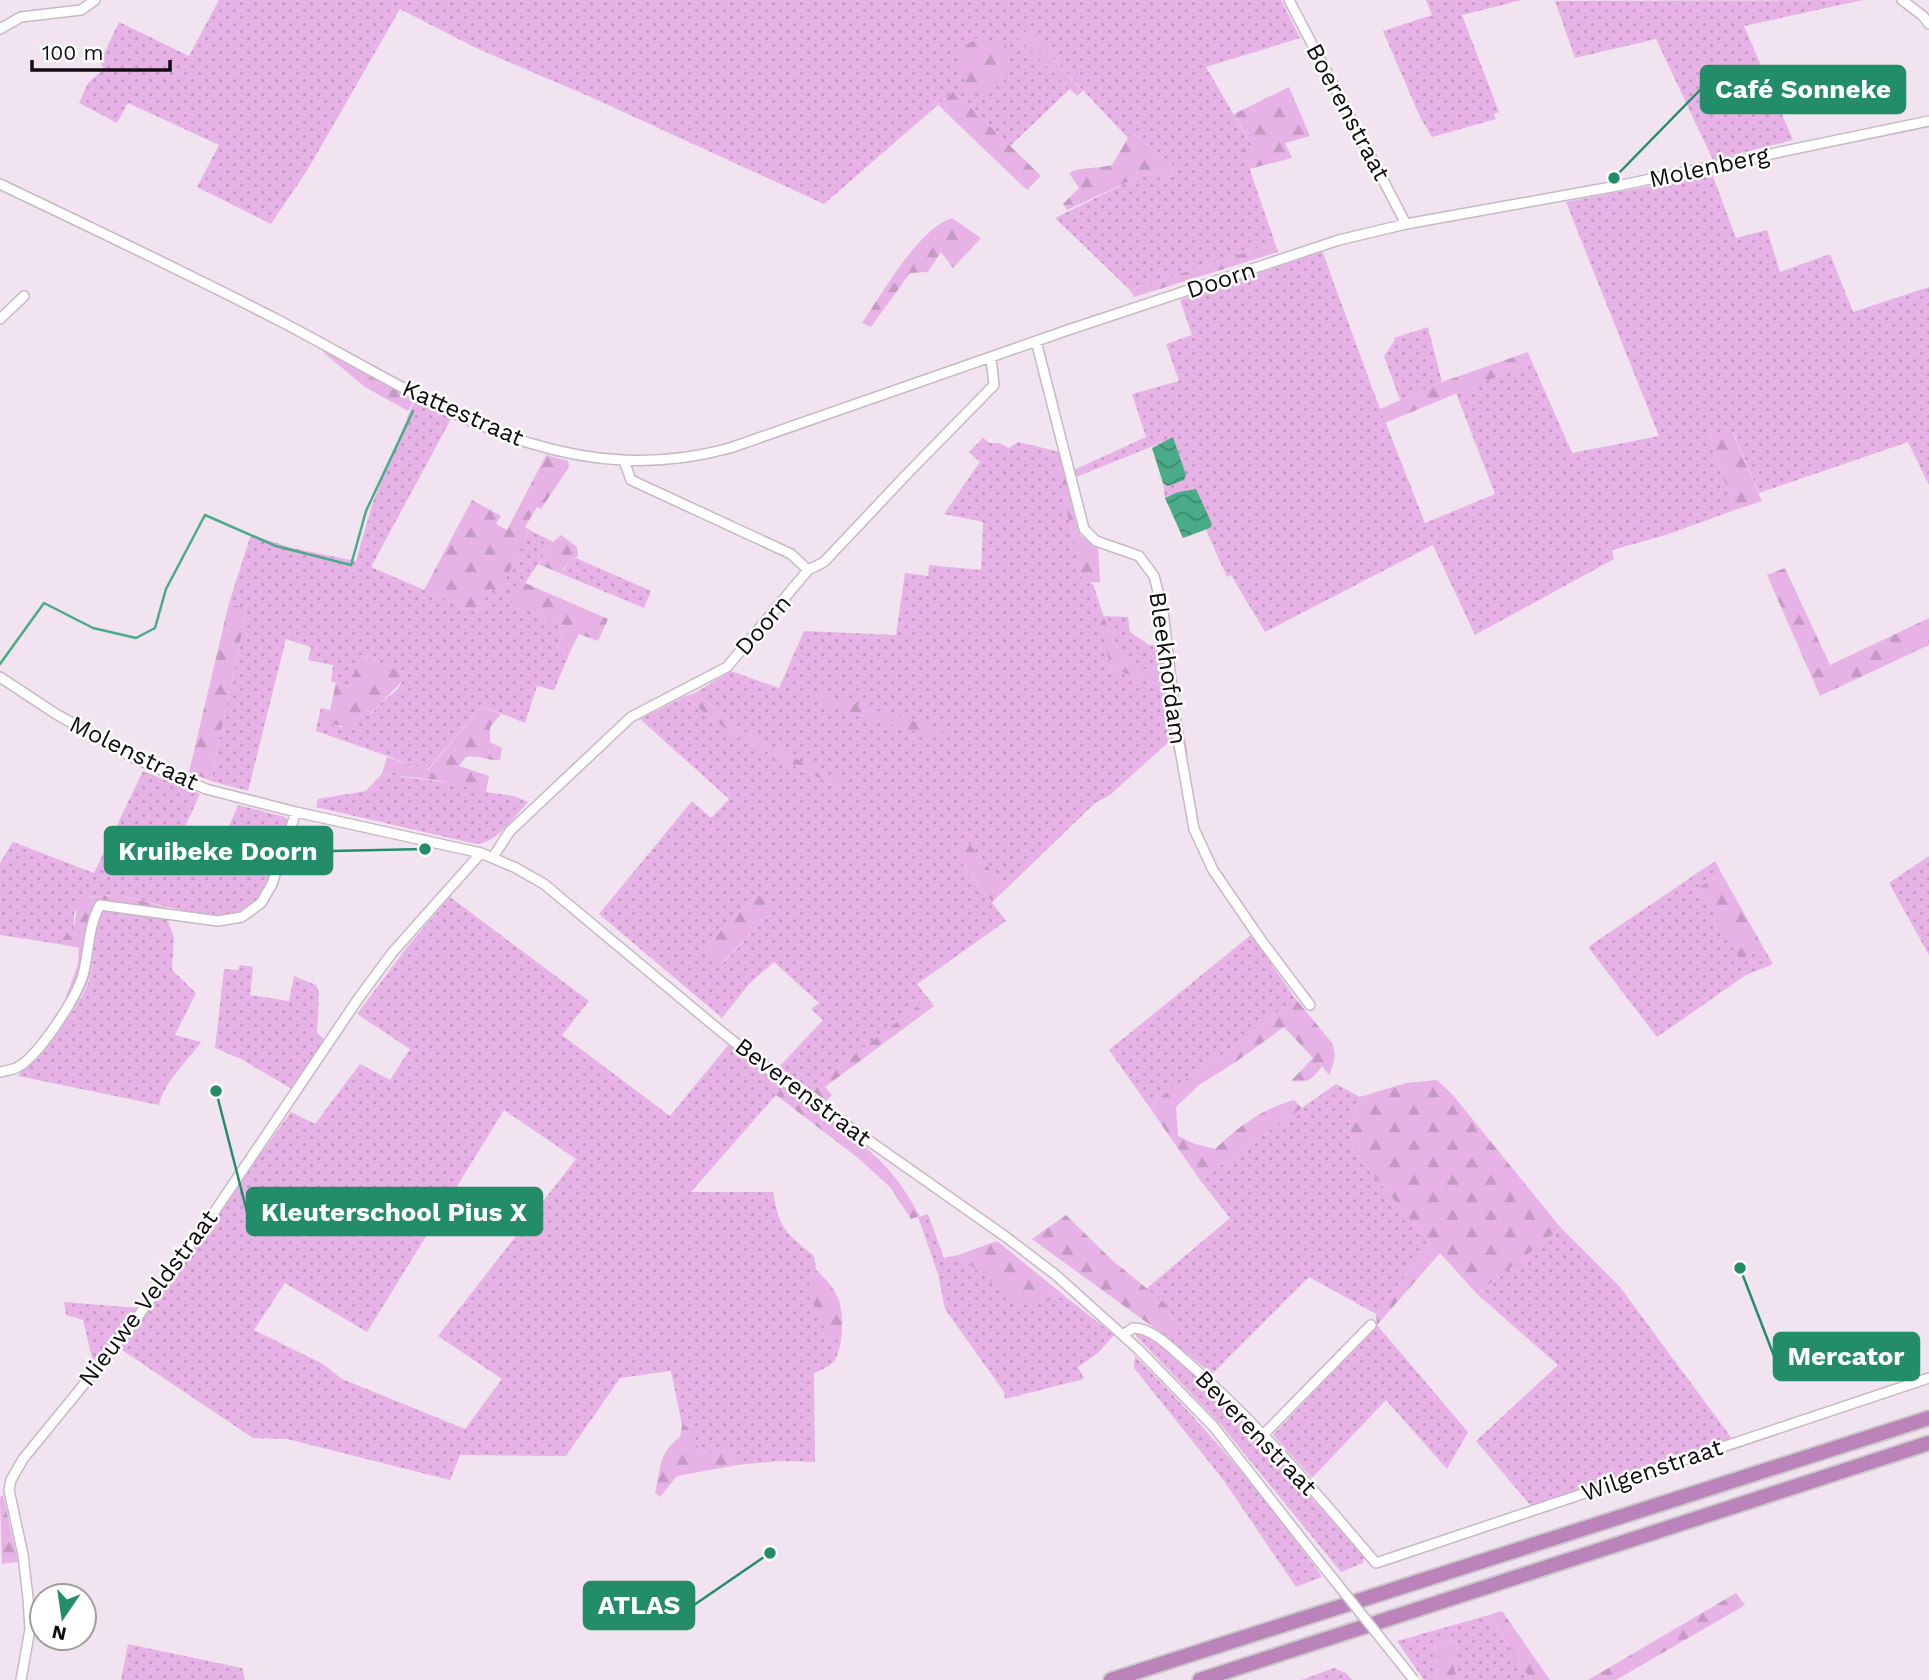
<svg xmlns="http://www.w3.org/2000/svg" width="1929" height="1680" viewBox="0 0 1929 1680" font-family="'Work Sans',sans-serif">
	<defs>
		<pattern id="grass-dots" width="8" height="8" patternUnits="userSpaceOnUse" patternTransform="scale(1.75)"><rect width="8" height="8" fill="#e7b3e6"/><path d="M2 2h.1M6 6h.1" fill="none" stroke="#c599c4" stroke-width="1.8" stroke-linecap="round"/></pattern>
		<pattern id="forest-firs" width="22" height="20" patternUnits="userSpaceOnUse" patternTransform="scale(1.75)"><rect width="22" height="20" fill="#e7b3e6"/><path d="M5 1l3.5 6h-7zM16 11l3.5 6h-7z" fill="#c599c4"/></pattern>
		<pattern id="water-waves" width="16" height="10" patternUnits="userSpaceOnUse" patternTransform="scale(1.75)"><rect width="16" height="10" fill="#49ab87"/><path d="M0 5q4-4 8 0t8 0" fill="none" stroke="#3b8a6d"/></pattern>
	</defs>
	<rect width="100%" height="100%" fill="#f1e3f0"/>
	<path fill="url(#grass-dots)" fill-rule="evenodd" d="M219 0H1281L1300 38 1206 67 1252 146 1243 150 1275 243 1130 290 1055 218 1136 178 1153 173 1167 177 1174 174 1172 164 1134 134 1128 138 1027 31 1017 37 1070 89 1010 146 954 91 824 204 595 99 476 48 400 9 308 169 271 224 197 187 219 145 128 103 117 123 79 103 88 83 104 69 100 62 119 22 189 56Z
		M1426 0H1522L1462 15 1499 112 1494 114 1496 119 1432 137 1420 117 1383 31 1432 15Z
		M1863 0 1744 26 1793 140 1713 160 1656 39 1575 58 1555 1Z
		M1712 174 1736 238 1767 230 1780 272 1830 254 1853 312 1929 287V485L1908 442 1759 493 1733 432 1708 435 1735 510 1666 535 1612 550 1614 559 1475 635 1433 545 1265 632 1231 575 1227 577 1206 530 1210 528 1196 489 1178 492 1165 498 1163 483 1169 485 1184 480 1173 438 1076 477 1074 470 1146 437 1132 394 1179 381 1166 344 1192 335 1180 300 1322 251 1376 398 1425 523 1495 494 1456 393 1532 362 1572 453 1659 436 1566 202Z
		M1428 327 1442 382 1400 400 1384 356 1395 340 1394 338Z
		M415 399 451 419 371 567 478 613 490 589 499 592 530 530 553 542 512 602 565 627 557 647 570 652 554 690 537 686 525 723 482 706 427 770 316 731 318 720 341 727 372 713 381 703 397 690 406 674 361 655 350 687 331 681 333 665 308 660 311 647 286 639 248 791 211 781 247 609 229 603 251 535 292 548 356 561 373 502Z
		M983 438 990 443H999L1009 448 1018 442 1060 452 1064 469 1059 471 1083 582 1093 584 1102 611 1098 612 1111 668 1162 687 1173 738 1110 795 1095 803 1006 889 969 843 954 852 1006 921 917 984 928 998 810 1089 779 1067 823 1020 811 1009 819 1003 774 962 749 984 722 1018 599 914 692 801 711 818 729 799 640 719 684 697 735 736 839 788 842 783 743 731 695 693 731 671 779 688 804 631 896 635 905 573 928 576 929 565 981 570 983 522 944 514 980 462 969 452ZM757 894 773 911 723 963 706 946Z
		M576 558 651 591 644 608 557 572 564 570 568 562Z
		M1104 616 1128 617 1130 632 1149 645 1165 646 1168 681C1130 662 1118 659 1104 616Z
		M143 771 200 794 177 844 214 862 238 805 285 817 288 822C279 846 271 883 256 902 232 932 153 901 122 896 112 894 100 896 90 897L74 913V935L66 934 59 944 0 935V863L13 842 94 873Z
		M382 774 459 784 486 792 514 796 528 802C514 817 497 843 476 844L316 807 318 799 366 791Z
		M1929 856V955L1889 883Z
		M1715 861 1722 874 1699 887 1741 959 1763 947 1773 964 1746 975 1657 1037 1588 947Z
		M450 897 589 1001 562 1035 670 1116 729 1044 783 1087 691 1192H773C780 1230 785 1232 814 1256L816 1270 811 1274 829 1337 841 1341C836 1363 835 1364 814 1373L815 1462 780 1461 737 1465 734 1457 729 1451 705 1453 699 1450 696 1440V1427L682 1425 671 1371 620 1378 566 1456 460 1455 450 1480 287 1439 253 1438 119 1348 291 1112 315 1124 360 1064 390 1080 410 1049 357 1014 408 946ZM504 1110 576 1159 438 1336 502 1379 465 1429 342 1379 323 1364 254 1330 285 1283 367 1332Z
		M104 911 167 919 174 937 172 970 196 993 175 1035 201 1042C189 1059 162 1085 159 1105L18 1076C41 1050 83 1008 91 974 96 953 90 929 104 911Z
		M1251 935 1295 998 1239 1043 1164 1094 1150 1108 1109 1050Z
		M240 965 253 967 250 995 289 1001 294 976 316 985 319 993 317 1033 324 1039 292 1089 241 1059 215 1048 224 969 238 970Z
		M1336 1084 1360 1097 1349 1125 1354 1152 1430 1243 1376 1314 1309 1277 1212 1374 1168 1338C1183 1317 1162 1301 1146 1289L1230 1218 1200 1180Z
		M928 1214 944 1258 958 1255 1021 1305 1066 1297 1114 1335 1098 1353 1078 1367 1084 1379 1005 1399 1004 1392 945 1309 938 1274 918 1217Z
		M1561 1228 1620 1287 1733 1440 1531 1506 1476 1441 1558 1365 1477 1294Z
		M64 1302 139 1308 96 1361 92 1358 83 1320 66 1315Z
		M1377 1325 1468 1432 1447 1469 1386 1400 1312 1478 1273 1435Z
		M1138 1332 1153 1339 1215 1392 1364 1556 1363 1563 1341 1572 1221 1425 1137 1337 1135 1333Z
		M1135 1356C1203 1424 1267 1498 1322 1577L1296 1587 1222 1478 1134 1368Z
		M1489 1615 1531 1680H1459C1451 1670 1453 1660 1458 1649L1456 1642 1446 1640 1435 1646 1438 1656 1436 1680H1424L1397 1641Z
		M128 1644 242 1668 245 1680H121Z
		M1334 1668 1346 1673 1352 1680H1301Z"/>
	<path fill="url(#forest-firs)" d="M1027 31 1083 91 1077 96 1017 37Z
		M977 38 1006 45C1007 50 1010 56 1010 62 1012 84 988 95 969 93 964 82 955 60 963 49 966 44 973 41 977 38Z
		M1289 87 1310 136 1285 143 1292 158 1249 169 1242 149 1252 146 1234 114Z
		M954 91 1041 176 1027 190 938 105Z
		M1134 134 1172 164 1174 174 1167 177 1153 173 1136 178 1067 210 1063 204 1079 188 1069 173C1083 166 1097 169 1112 165L1128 138Z
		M952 218 981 238 953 268 941 252 928 272 910 273 871 327 862 323C882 294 919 228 952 218Z
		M1275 243 1278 252 1134 297 1130 290Z
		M324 350 415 399 408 411 365 387 323 352Z
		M1528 352 1532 362 1385 423 1380 409 1442 382Z
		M1732 431 1762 501 1735 510 1708 435Z
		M546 455 568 461 569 467 541 509 537 507 525 527 530 530 499 592 490 589 478 613 424 590 472 500 501 516 496 524 507 530Z
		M1064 469 1077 527 1081 536 1098 547 1100 582 1083 583 1058 470Z
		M561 535 577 547 578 556 568 562 562 571 557 572 538 564 553 542Z
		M1785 568 1830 665 1929 618V645L1820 696 1767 575Z
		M525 583 608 619 598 641 579 634 570 652 557 647 565 627 511 602Z
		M229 603 247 609 211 781 189 772Z
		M1102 611C1119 662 1129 661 1175 684L1188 754 1175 756 1162 687 1111 668 1097 612Z
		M360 655 407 674C399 686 390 693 381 703 356 728 353 731 318 720L321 708 330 710 336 683 350 687Z
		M811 692 942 729 941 739 808 700Z
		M695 693 743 731 843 783 839 788 735 736 684 697Z
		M482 706 501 714 490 727V742L502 748 500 760C488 761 478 755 466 757L459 766 489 776 486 792 436 780 382 774 387 757 428 770Z
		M969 843 1006 889 992 902 954 852Z
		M1722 874 1763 947 1740 960 1699 887Z
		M757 894 774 910 722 963 705 947Z
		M120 895 168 908 163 919 104 911 97 920 91 975 76 1007 66 997 78 964 79 948 59 944 66 934 74 935C76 895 82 897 120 895Z
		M928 998 934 1006 825 1087 832 1095 826 1101 810 1089Z
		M1295 998 1332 1043C1337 1055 1334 1063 1329 1075L1322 1066C1312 1080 1308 1083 1291 1081L1313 1058 1284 1027 1237 1061 1199 1085 1176 1107 1178 1136 1195 1144 1215 1149C1239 1126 1262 1109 1294 1100L1302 1108 1200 1180 1150 1108 1164 1094 1239 1043Z
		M1437 1080 1452 1094 1561 1228 1477 1294 1440 1253 1377 1325 1376 1314 1430 1243 1354 1152 1349 1125 1360 1097 1406 1083Z
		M783 1087C817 1112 857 1135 886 1167 900 1182 910 1199 920 1216L911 1219 890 1187 858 1158 776 1095Z
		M1066 1215 1112 1260 1167 1305 1173 1321 1174 1330 1168 1338 1032 1239Z
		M997 1241 1066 1297 1021 1306 958 1255Z
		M816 1270C842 1293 844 1308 841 1341L829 1337C822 1321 798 1283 816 1270Z
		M682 1425 696 1427V1440L699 1450 705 1453 729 1451 734 1456 737 1465 677 1476 660 1497 655 1493C661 1469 658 1453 680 1437Z
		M3 1495 18 1562 2 1564 0 1497Z
		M1736 1593 1745 1605 1616 1680H1588Z
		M1502 1611 1550 1680H1531L1489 1615Z
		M1446 1640 1456 1642 1458 1649C1453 1660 1452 1670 1459 1680H1436L1438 1656 1435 1645Z"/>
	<path fill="url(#water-waves)" d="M1173 437 1186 475 1184 480 1168 486 1163 483 1152 448Z
		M1196 489 1212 524 1210 528 1183 538 1165 498 1178 492Z"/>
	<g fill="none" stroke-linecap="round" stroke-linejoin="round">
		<path stroke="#49ab87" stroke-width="2.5" d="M0 664 44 603 93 628 136 638 155 628 166 589 205 515 276 546 351 565 366 511 413 411"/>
		<g stroke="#c6b9c5" stroke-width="12">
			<path id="minor" d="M1289 0 1406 224
				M1902 0 1923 16 1929 24
				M0 29 21 17 81 10 95 0
				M0 184C92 228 185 272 276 319 424 395 554 496 730 448L1065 331 1339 240 1406 224 1617 186 1929 121
				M0 319 24 296
				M1036 341 1084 529 1096 541 1139 556 1154 576 1163 611 1177 732 1194 829 1213 870 1261 940 1310 1005
				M624 461 631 480 791 554 808 570
				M0 677 56 714 134 758 206 789 296 812 481 853 516 868 544 884 718 1029 781 1079 1006 1237 1057 1276 1138 1349 1213 1426 1319 1561
				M493 857 510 831 631 717 727 667 808 570 824 562 907 474 994 385 991 358
				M0 1072C5 1071 11 1070 16 1068 38 1058 76 998 83 975 89 952 88 926 100 905L218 921 242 917 261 903 272 884 296 812
				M1123 1335 1133 1328C1153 1328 1172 1349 1186 1361 1257 1422 1316 1493 1376 1563L1929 1378
				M1264 1434 1371 1325
				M21 1680 30 1629 28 1598 23 1555 9 1490 11 1480 23 1459 125 1334 213 1214 358 999 392 953 481 853"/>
		</g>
		<g stroke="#cacaca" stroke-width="18">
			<path id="highway" d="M1111 1680 1929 1418
				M1200 1680 1929 1443"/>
		</g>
		<use href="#minor" stroke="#fff" stroke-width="9"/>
		<use href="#highway" stroke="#ba83b9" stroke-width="14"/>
		<g stroke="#c6b9c5" stroke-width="12" stroke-linecap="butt">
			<path id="minor-bridge" d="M1319 1561 1414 1680"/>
		</g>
		<use href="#minor-bridge" stroke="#fff" stroke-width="9"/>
	</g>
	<g text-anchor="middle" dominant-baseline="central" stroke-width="5" stroke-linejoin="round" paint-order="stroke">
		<g font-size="24" fill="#100c10" stroke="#fff">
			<text transform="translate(1348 112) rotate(62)">Boerenstraat</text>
			<text transform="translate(1709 167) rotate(-12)">Molenberg</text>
			<text transform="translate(1221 280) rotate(-18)">Doorn</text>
			<text transform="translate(463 413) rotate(24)">Kattestraat</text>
			<text transform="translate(763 625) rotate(-49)">Doorn</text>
			<text transform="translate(1168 668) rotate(82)">Bleekhofdam</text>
			<text transform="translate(134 753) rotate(26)">Molenstraat</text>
			<text transform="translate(803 1092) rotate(37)">Beverenstraat</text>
			<text transform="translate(148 1298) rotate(-53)">Nieuwe Veldstraat</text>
			<text transform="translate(1256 1433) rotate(46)">Beverenstraat</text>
			<text transform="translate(1652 1470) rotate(-19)">Wilgenstraat</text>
		</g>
	</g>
	<path fill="none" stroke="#238d6a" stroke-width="2.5" d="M1614 178L1701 89M425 849L332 851M216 1091L247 1212M1740 1268L1774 1356M770 1553L694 1605"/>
	<g fill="#238d6a" stroke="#fff" stroke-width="2.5">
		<circle cx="1614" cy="178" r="7"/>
		<circle cx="425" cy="849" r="7"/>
		<circle cx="216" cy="1091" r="7"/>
		<circle cx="1740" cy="1268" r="7"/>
		<circle cx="770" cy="1553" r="7"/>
	</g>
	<g fill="#238d6a" stroke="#238d6a" stroke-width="2.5">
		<rect x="1701" y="66" width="204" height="47" rx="7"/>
		<rect x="105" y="827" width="227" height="47" rx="7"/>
		<rect x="247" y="1188" width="295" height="47" rx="7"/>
		<rect x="1774" y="1333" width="145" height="47" rx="7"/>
		<rect x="584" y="1582" width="110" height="47" rx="7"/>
	</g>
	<g font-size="26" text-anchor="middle" font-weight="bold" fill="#fff">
		<text x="1803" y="98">Café Sonneke</text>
		<text x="218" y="860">Kruibeke Doorn</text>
		<text x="394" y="1221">Kleuterschool Pius X</text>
		<text x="1846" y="1365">Mercator</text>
		<text x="639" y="1614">ATLAS</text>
	</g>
	<g transform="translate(63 1617) rotate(193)"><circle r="33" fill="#ffffff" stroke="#9f9e9f" stroke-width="2"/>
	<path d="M0-5L12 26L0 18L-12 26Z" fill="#238d6a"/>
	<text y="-10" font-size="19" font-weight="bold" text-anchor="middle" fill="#100c10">N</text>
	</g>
	<path d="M32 60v10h138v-10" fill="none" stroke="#100c10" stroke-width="3.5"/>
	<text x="42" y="60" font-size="21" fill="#100c10" stroke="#ffffff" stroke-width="5" paint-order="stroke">100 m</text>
</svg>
